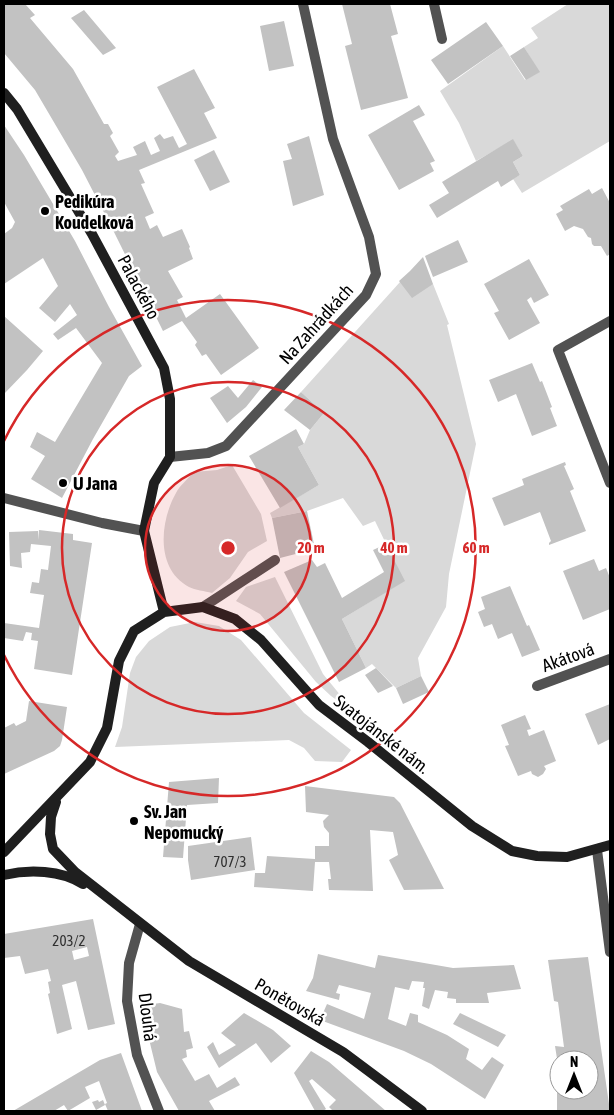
<svg xmlns="http://www.w3.org/2000/svg" width="614" height="1115" viewBox="0 0 614 1115" font-family="'Asap Condensed',sans-serif">
	<rect width="100%" height="100%" fill="#fff"/>
	<path fill="#d9d9d9" d="M568 4H610V141L522 193 513 179 520 175 513 162 523 156 513 140 476 161 459 123 440 91 503 46 525 80 539 72 524 47 538 38 531 28Z
		M400 282 433 284 449 324 447 325 476 444 449 574 446 607 418 658 421 676 396 688 372 664 366 668 342 619 404 581 375 521 363 526 343 498 307 511 272 518 270 513 319 485 298 447 304 444 310 430 324 413 301 392Z
		M232 465 261 514 267 541 248 552 230 578 212 593C205 591 195 590 189 587 155 569 160 521 176 493 180 485 188 479 194 472L217 470Z
		M275 577 323 674 355 713 331 696 316 682 260 614 236 601 246 587Z
		M195 622 219 626 241 640 304 713 351 750 342 762 315 761 304 748 289 740 115 747 122 727 130 673 136 657 149 641 170 627Z"/>
	<path fill="#c2c2c2" fill-rule="evenodd" d="M4 4H25L35 15 30 18 73 69 104 124H108L113 133 110 136 119 152 115 156 118 161 137 155 133 147 145 141 151 155 160 151 154 138 160 134 164 139 173 136 179 148 187 144 157 87 194 69 215 108 204 113 217 138 139 170 145 183 141 184 154 213 145 217 150 229 157 225 163 237 182 229 190 247 189 248 193 259 168 271 183 297 177 300 186 318 220 294 259 348 221 375 206 354 202 356 195 345 197 342 182 321 163 331 113 230 82 170 35 90 4 53Z
		M342 4H390L398 34 391 36 408 98 361 110 345 46 352 44Z
		M84 10 116 48 103 55 71 18Z
		M284 21 294 66 269 71 260 26Z
		M486 22 503 46 448 84 431 60Z
		M524 47 540 72 526 80 510 56Z
		M419 105 425 115 413 121 435 161 430 163 434 171 399 190 368 135Z
		M4 125 24 155 75 241 109 307 142 366 129 376 93 439 62 498 31 479 45 456 30 447 37 432 55 442 102 363 76 328 58 340 53 334 77 315 70 304 55 322 39 308 58 286 43 258 4 284V234L12 228 15 222 4 202Z
		M309 136 324 195 293 206 283 161 292 159 287 144Z
		M513 139 523 156 513 162 520 175 501 187 498 181 437 218 429 205 449 193 442 182Z
		M214 150 230 182 210 191 194 160Z
		M602 188 610 203V254L607 256 601 246H594L592 244 591 238 588 237 583 229 574 226 565 231 556 214 563 210 560 206 589 189 592 194Z
		M458 240 468 262 433 277 425 256Z
		M423 257 433 284 412 298 399 281 410 271Z
		M529 259 549 295 534 303 531 297 527 300 540 323 509 340 494 313 499 311 484 284Z
		M4 316 43 351 27 370 4 394Z
		M532 363 540 382 542 381 552 407 550 408 557 426 532 436 516 394 498 402 489 380Z
		M253 380 262 387 246 407 227 423 210 398 228 386 238 398Z
		M301 392 324 413 310 430 284 410Z
		M296 429 304 444 298 447 319 485 280 508 249 456Z
		M565 462 566 465 564 466 574 489 570 491 586 531 549 545V543L551 541 540 512 504 526 492 498 524 485 522 479Z
		M307 511 315 549 280 558 272 518Z
		M39 530 73 534V540L92 543 72 675 34 669 38 641 31 640 32 633 26 632 23 641 4 638V623L39 628 44 595 30 593 32 582 39 583 41 569 48 570 51 546 31 544 30 552 21 553 22 568 10 566 9 532 38 531V540Z
		M386 544 405 581 342 619 366 668 339 682 284 572 312 560 317 567 325 563 342 598 384 572 373 550Z
		M594 559 599 571 606 568 610 578V609L583 620 563 571Z
		M510 586 527 626 529 625 540 650 522 657 512 633 498 639 492 624 484 627 478 612 485 609 481 597Z
		M376 668 393 686 378 693 365 675Z
		M421 676 429 692 403 704 396 688Z
		M29 701 67 707 62 740 60 746 54 751 4 774V728L14 723 16 726 26 721Z
		M610 704V739L598 745 585 714Z
		M525 715 531 729 527 730 529 736 544 730 556 761 544 766 546 769 543 774 538 777 532 774 531 771 518 776 505 746 509 745 501 725Z
		M219 778 218 803 187 805 183 858 163 857 169 782Z
		M305 786 394 797 400 803 444 889 404 890 389 860 398 855 393 832 370 830 373 891 329 890 328 879H331L329 862H315L313 891 254 887 255 873H265L267 856 315 859V846H329V833L324 827 323 821 329 815 306 812Z
		M251 837 255 870 191 880 188 860V846Z
		M93 919 115 1024 88 1030 76 981 62 985 72 1029 57 1034 48 994 50 993 48 982 51 981 48 969 25 974 20 956 4 958V934ZM87 947 89 956 74 960 72 951Z
		M318 954 375 968 378 955 453 968 514 965 521 989 487 993 489 1003H456V999L447 998 448 992 435 990 429 1009 422 1006 425 988H423L424 982 412 981 409 990 395 987 388 1019 406 1026 410 1013 418 1015V1022L447 1035 469 1049 466 1059 482 1070 492 1057 504 1065 485 1099 431 1064 404 1051 320 1020 327 1004 364 1019 371 993 339 985 336 993 340 994 339 1000 306 991 313 978Z
		M588 957 610 1111H557V1093H561V1090H589V1060H559L558 1065 555 1046 564 1047 558 1002 554 1001 548 960Z
		M160 1003 182 1009 184 1032 189 1031 193 1048 186 1050 187 1057 182 1059 195 1081 209 1074 217 1088 235 1077 240 1085 209 1101 215 1111H179L157 1072 149 1039 146 1005Z
		M244 1013 273 1030 291 1046 271 1063 256 1043 219 1068 207 1047 213 1042 219 1055 236 1045 221 1033Z
		M460 1013 506 1035 498 1047 453 1024Z
		M311 1051 329 1062 386 1111H333L329 1107 336 1100 312 1079 309 1081 326 1109 323 1111H315L294 1073Z
		M121 1053 142 1111H108L105 1104 107 1103 99 1081 85 1087 90 1098 68 1111 64 1105 54 1111H13L100 1060Z
		M98 1100 99 1102 103 1100 105 1105 96 1110 92 1102Z"/>
	<g fill="none" stroke-linecap="round" stroke-linejoin="round">
		<path stroke="#525252" stroke-width="10" d="M203 607 275 560"/>
		<path stroke="#525252" stroke-width="10" d="M434 4 442 39
			M610 321 558 350 610 483
			M170 457 208 453 226 446 366 295 376 274 369 237 333 139 303 4
			M4 498 102 523 144 531
			M537 686 610 659
			M597 850 610 952
			M140 924 129 963 127 1001 137 1055 159 1111"/>
		<path stroke="#1f1f1f" stroke-width="10" d="M4 93 17 109 92 234 164 368 170 399V457L154 483 144 531 164 612 134 631 119 661 107 728 90 762 4 852
			M164 612 203 607 235 619 261 640 319 705 368 742 472 826 512 851 537 856 567 857 610 845
			M56 802 51 817 50 834 53 849 75 872 189 961 343 1052 422 1111
			M4 875C29 869 61 870 83 884"/>
	</g>
	<circle cx="228" cy="548" r="83" fill="#d62828" fill-opacity=".12"/>
	<g fill="none" stroke="#d62828" stroke-width="2.5">
		<circle cx="228" cy="548" r="83"/>
		<circle cx="228" cy="548" r="166"/>
		<path d="M4 441A248 248 0 1 1 4 655"/>
	</g>
	<g fill="#000" stroke="#fff" stroke-width="2">
		<circle cx="45" cy="211" r="5"/>
		<circle cx="63" cy="483" r="5"/>
		<circle cx="134" cy="821" r="5"/>
	</g>
	<g text-anchor="middle" dominant-baseline="central" stroke-width="5" stroke-linejoin="round" paint-order="stroke">
		<g font-size="15" fill="#303030">
			<text x="230" y="861">707/3</text>
			<text x="69" y="940">203/2</text>
		</g>
		<g font-size="18" font-weight="bold" fill="#000" stroke="#fff" text-anchor="start">
			<text x="55" y="201">Pedikúra<tspan x="55" dy="21">Koudelková</tspan></text>
			<text x="73" y="483">U Jana</text>
			<text x="144" y="811">Sv. Jan<tspan x="144" dy="21">Nepomucký</tspan></text>
		</g>
		<g font-size="18" fill="#000" stroke="#fff">
			<text transform="translate(139 287) rotate(62)">Palackého</text>
			<text transform="translate(316 324) rotate(-48)">Na Zahrádkách</text>
			<text transform="translate(568 657) rotate(-20)">Akátová</text>
			<text transform="translate(382 734) rotate(38)">Svatojánské nám.</text>
			<text transform="translate(290 1002) rotate(30)">Ponětovská</text>
			<text transform="translate(148 1017) rotate(83)">Dlouhá</text>
		</g>
	</g>
	<circle cx="228" cy="548" r="8" fill="#d62828" stroke="#fff" stroke-width="2.5"/>
	<g font-size="15" text-anchor="middle" font-weight="bold" fill="#d62828" stroke="#fff" stroke-width="5" stroke-linejoin="round" paint-order="stroke">
		<text x="311" y="553">20 m</text>
		<text x="394" y="553">40 m</text>
		<text x="476" y="553">60 m</text>
	</g>
	<rect width="614" height="1115" fill="none" stroke="#000000" stroke-width="10"/>
	<g transform="translate(574 1075)"><circle r="24" fill="#ffffff" stroke="#999999"/>
	<path d="M0-4L9 19L0 12L-9 19Z" fill="#000000"/>
	<text y="-8" font-size="14" font-weight="bold" text-anchor="middle" fill="#000000">N</text>
	</g>
</svg>
